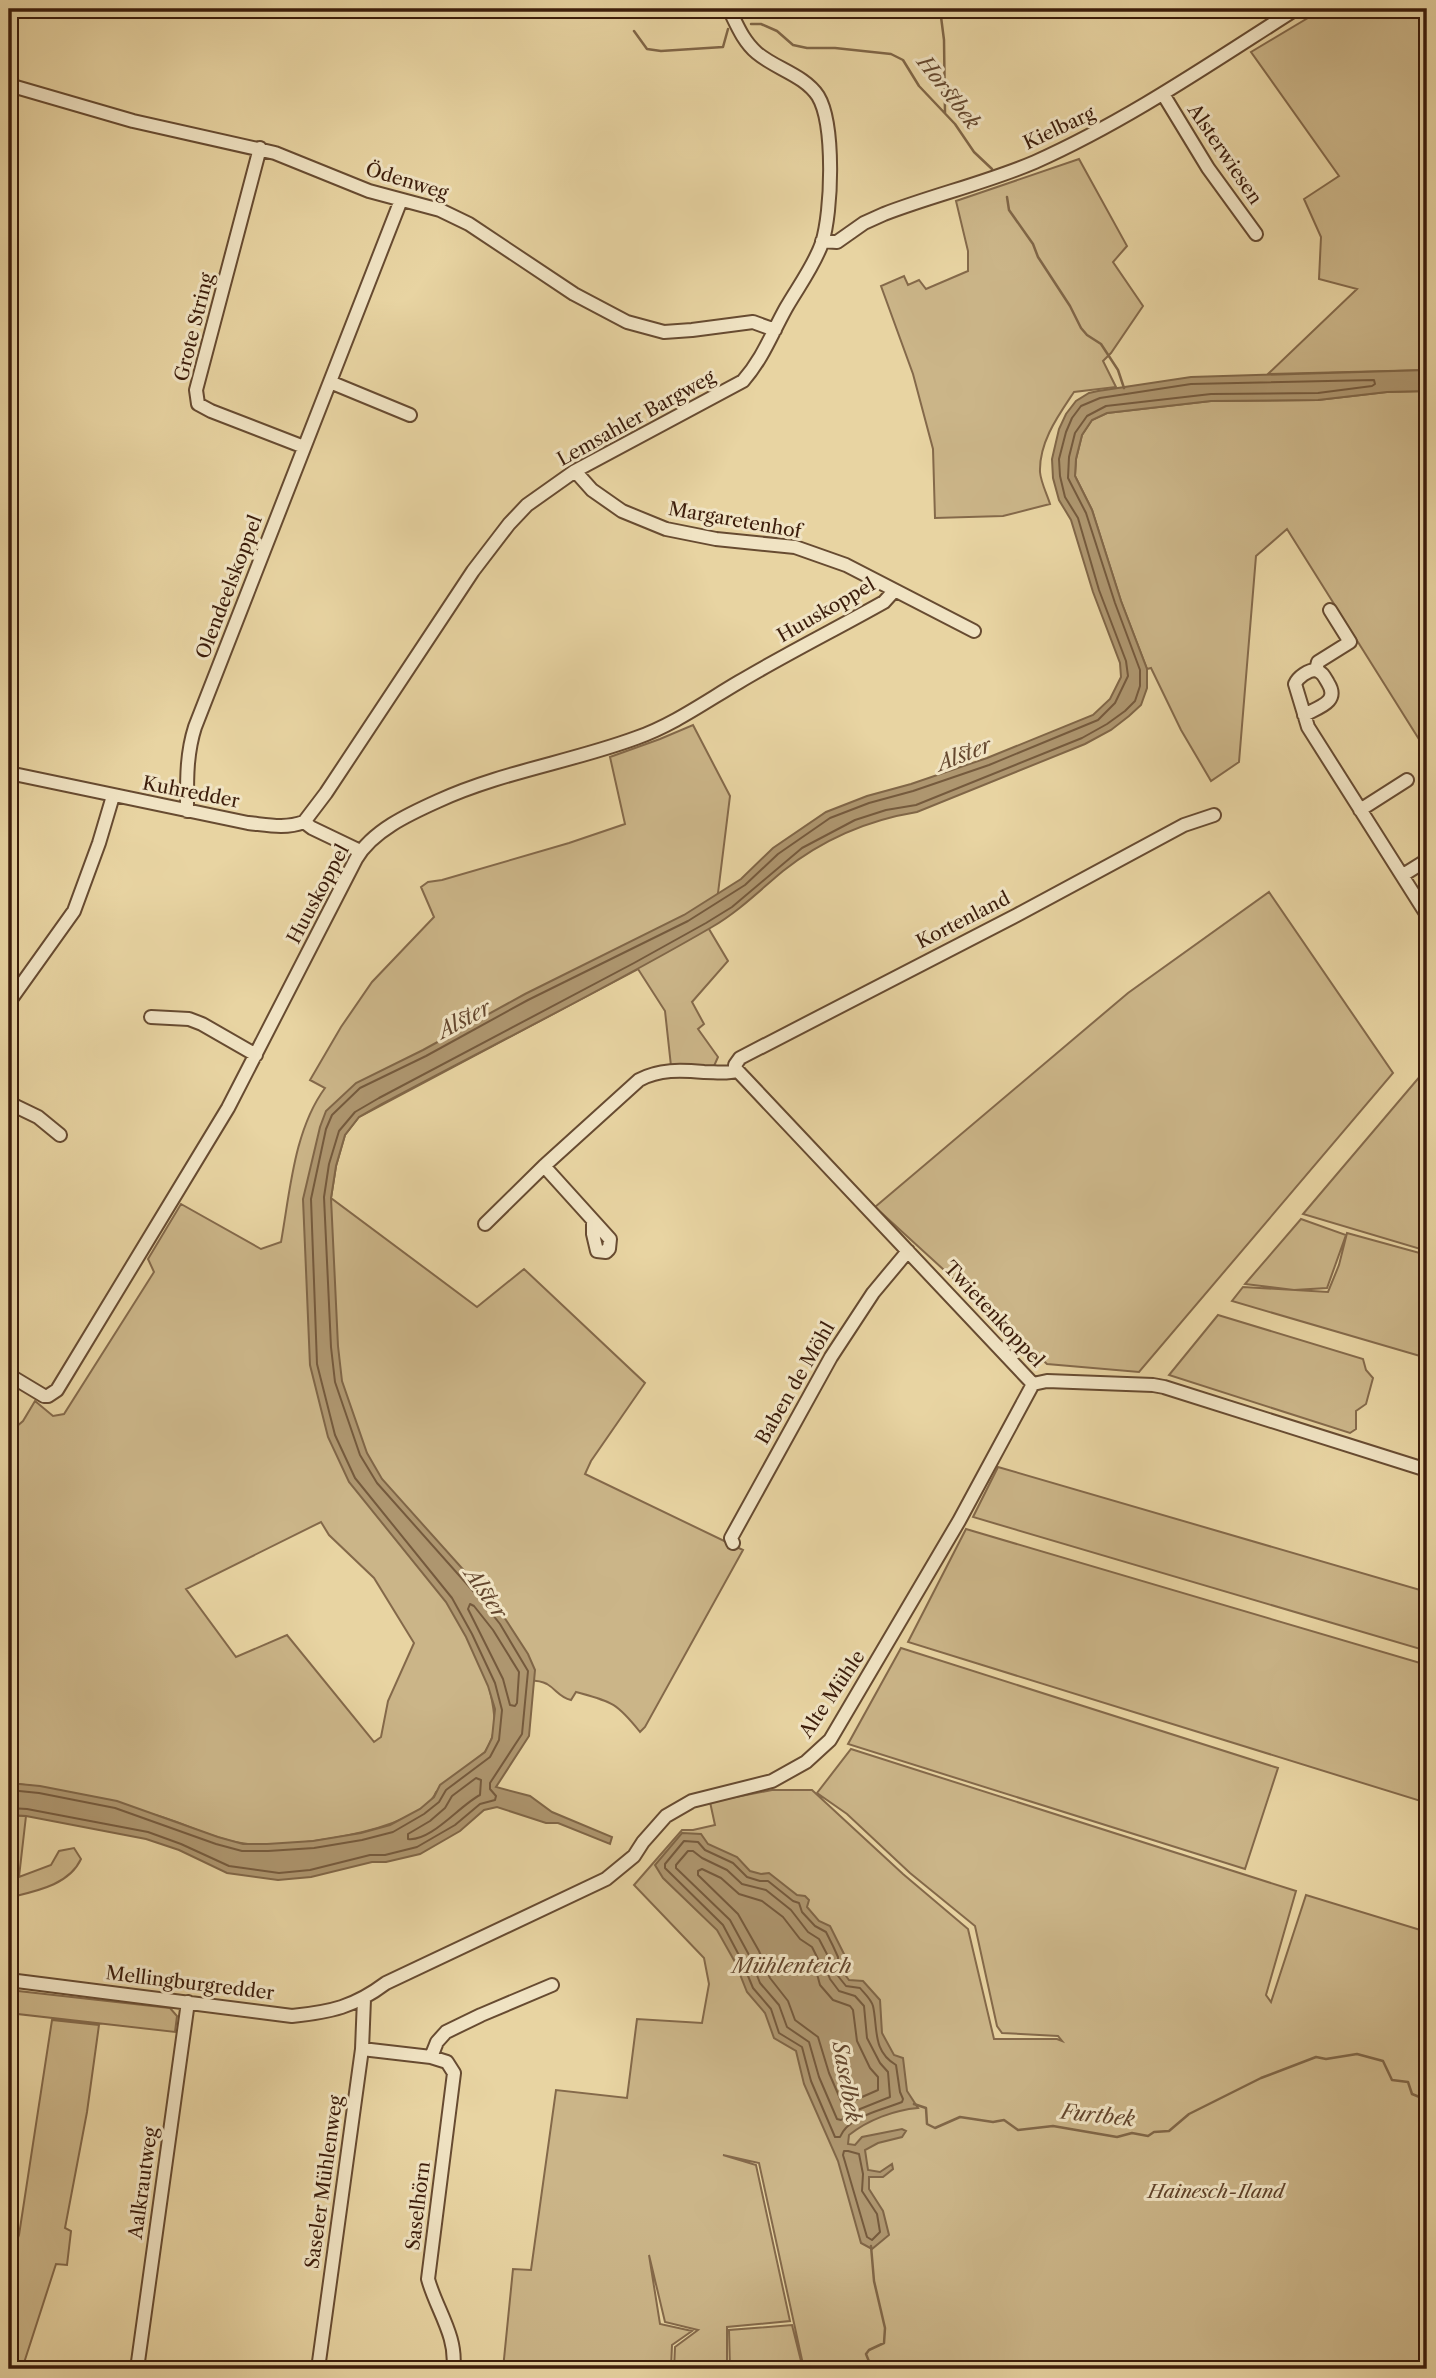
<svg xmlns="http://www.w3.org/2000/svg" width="1436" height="2378" viewBox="0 0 1436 2378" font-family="'Libre Caslon Text',serif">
	<rect width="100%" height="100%" fill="#e8d4a2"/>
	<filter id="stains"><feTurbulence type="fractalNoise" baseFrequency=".00286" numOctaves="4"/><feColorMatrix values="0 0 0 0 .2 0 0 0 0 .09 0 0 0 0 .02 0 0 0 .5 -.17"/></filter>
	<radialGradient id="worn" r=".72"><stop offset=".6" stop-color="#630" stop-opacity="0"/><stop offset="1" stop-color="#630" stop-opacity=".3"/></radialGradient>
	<path fill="#cbb588" stroke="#84694a" stroke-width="2" fill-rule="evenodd" d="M1323 9H1427V370L1268 374 1357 289 1319 279 1321 237 1304 199 1339 176 1251 52Z
		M1079 159 1127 246 1113 262 1143 306 1111 353 1103 361 1116 387 1074 392C1058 416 1039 442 1040 472 1041 483 1047 494 1050 504L1003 516 935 518 933 449 913 374 881 286 904 276 908 285 919 280 926 289 968 271V251L956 201Z
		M1427 391V752L1287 529 1256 556 1239 762 1211 781 1181 730 1151 668 1147 669 1121 601 1092 510 1075 476 1076 459 1082 435 1092 420 1107 413 1211 401 1318 400 1387 392Z
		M693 725 730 796 718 893 709 929 728 961 692 1002 704 1024 698 1029 718 1057 714 1066H671L665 1011 638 969 359 1117 345 1135 336 1166 331 1198 477 1307 524 1269 645 1383 591 1461 585 1474 743 1550 645 1727 640 1732C616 1702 612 1702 576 1692L571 1700C559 1697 557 1690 547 1684 532 1676 506 1684 489 1686 494 1710 500 1730 485 1752L436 1792C420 1833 280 1850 241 1843 215 1839 190 1826 165 1818 147 1812 127 1808 108 1803 75 1795 43 1786 9 1783V1433L23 1421 35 1401 53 1416 64 1414 154 1272 148 1259 181 1204 261 1249 281 1242C290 1192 294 1130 325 1088L310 1080 341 1027 372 982 434 917 421 887 428 882 442 880 569 843 625 824 610 757 660 739ZM321 1522 329 1535 374 1578 414 1643 388 1701 381 1737 374 1742 287 1635 236 1657 186 1589Z
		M1269 892 1393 1073 1139 1372 1047 1364 875 1207 1128 993Z
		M1427 1068V1251L1303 1214Z
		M1301 1219 1346 1235 1327 1288 1294 1290 1245 1284Z
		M1347 1233 1427 1255V1332L1420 1356 1232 1301 1243 1287 1328 1292 1339 1265Z
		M1218 1315 1363 1359 1366 1370 1373 1378 1366 1404 1356 1411V1429L1350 1433 1169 1375Z
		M998 1467 1427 1592V1651L973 1517Z
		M966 1529 1427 1665V1803L908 1642Z
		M901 1648 1278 1768 1245 1869 848 1744Z
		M851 1749 1296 1891 1266 1995 1271 2002 1306 1895 1427 1932V2369H804L759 2163 723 2155 756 2165 790 2321 727 2327V2369H674L675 2347 698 2330 665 2322 649 2255 660 2324 692 2331 672 2345 671 2369H503L513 2269 531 2270 556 2090 627 2098 637 2019 702 2023 709 1984 704 1958 634 1885 682 1830H693L715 1825 710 1802 772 1790H812L903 1874 968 1929 994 2039H1057L1062 2041 1058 2036 1002 2033 997 2026 975 1926 910 1873 847 1814 817 1793Z
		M9 1815 26 1816 19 1877 51 1865 59 1851 74 1848 81 1859C70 1883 41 1890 16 1896L9 1960Z
		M9 1990 170 2008 177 2016 175 2032 9 2013Z
		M52 2020 99 2025 87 2112 65 2228 71 2231 67 2265 56 2264 22 2369H9V2261L19 2235Z
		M792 2325 803 2369H730L729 2330Z"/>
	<path fill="#ae966f" stroke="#806647" stroke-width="2" d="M1427 370V391L1387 392 1318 400 1211 401 1107 413 1092 420 1082 435 1076 459 1075 476 1092 510 1121 601 1147 669V688L1141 705 1129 716 1111 730 1085 744 917 812C868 820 822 840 783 871 759 891 738 912 712 927 604 990 492 1045 382 1104L359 1117 345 1135 336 1166 331 1198 338 1346 342 1381 367 1453 382 1479 486 1595 506 1620 528 1654 535 1670 529 1736 496 1787 530 1796 552 1812 612 1837 610 1844 558 1823H546L497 1807 484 1810 460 1831 420 1854 386 1862H372L311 1877 278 1880 227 1873 179 1850 146 1839 26 1816 9 1815V1783L40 1786 117 1801 218 1837 243 1844H267L313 1841 361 1833 390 1825 420 1809 434 1797 440 1785 485 1752 492 1738 495 1709 488 1686 466 1637 446 1602 349 1482 328 1437 310 1365 303 1199 320 1127 326 1111 356 1083 423 1050 525 994 684 915 741 879 773 848 826 812 867 796 911 784 987 758 1093 715 1110 699 1121 677 1120 663 1093 592 1071 520 1059 500 1053 478 1052 459 1059 429 1066 414 1076 401 1089 393 1098 391 1191 377Z
		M682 1833 701 1834 708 1844 737 1857 750 1871 761 1874 769 1873 797 1895 805 1896 809 1900 807 1907 819 1921 830 1926 845 1956 843 1972 849 1980 863 1981 880 2000 882 2033 894 2055 903 2058 907 2091 918 2108C894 2110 868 2120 849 2135L848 2144 855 2145 862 2137 902 2129 906 2131 902 2137 878 2143 865 2150 868 2170 880 2172 892 2164 893 2169 883 2177H869V2189L883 2211 889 2235 872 2249 861 2243 838 2161 804 2084 796 2051 774 2038 765 2013 747 1992 735 1962 717 1930 663 1878 655 1865Z"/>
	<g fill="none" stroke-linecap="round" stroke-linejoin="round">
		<path stroke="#755a3d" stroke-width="2" d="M470 1604 474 1606 493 1630 519 1672 517 1703 515 1706 510 1705 503 1679 468 1609Z
			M476 1778 481 1780 480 1795C460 1805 431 1842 408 1839V1834L430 1821 445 1808 452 1796Z
			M9 1790 39 1793 115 1808 216 1844 242 1851H268L314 1848 362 1840 393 1832 424 1814 439 1802 446 1790 490 1757 499 1740 502 1710 495 1683 472 1634 452 1598 355 1478 335 1435 317 1364 311 1199 326 1129 332 1115 360 1088 426 1056 528 1000 688 921 745 885 778 854 830 818 869 803 913 791 989 765 1098 720 1115 703 1128 676 1126 661 1099 590 1078 518 1065 497 1060 476 1059 459 1066 432 1072 418 1081 406 1100 398 1191 384 1374 380 1375 384 1372 386 1318 393 1211 394 1106 406 1087 416 1075 433 1069 457 1068 478 1086 513 1115 603 1140 670V686L1135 701 1125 711 1107 724 1082 738 916 805 886 810 855 820 802 848 732 907 706 923 634 963 379 1098 355 1112 339 1131 329 1164 324 1197 331 1347 335 1382 360 1455 377 1483 481 1600 500 1624 528 1671 522 1734 490 1783V1789L496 1796 495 1800 480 1804 455 1825 417 1847 385 1855H370L310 1870 279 1873 229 1866 181 1844 148 1832 27 1809 9 1808
			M684 1841 698 1842 705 1850 733 1863 747 1877 760 1881H768L793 1901 799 1903 802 1912 815 1926 826 1932 833 1946 838 1957V1976L846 1986 860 1988C864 1993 871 1999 873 2006 878 2028 872 2051 896 2065L900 2092 903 2099 902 2102C883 2110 848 2116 840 2137H835L811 2081 802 2047 779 2033 771 2009 753 1988 741 1959 723 1925 665 1868V1864Z
			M688 1851H693L702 1858 727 1870 742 1884 766 1890 791 1910 808 1932 819 1939 829 1958 827 1971 830 1979 839 1991 855 1996 864 2006 867 2038 880 2063 888 2072 890 2097 855 2111 841 2120 837 2119 819 2077 809 2042 787 2027 779 2005 760 1983 749 1955 730 1920 676 1868V1865Z
			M702 1869 721 1878 739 1894 762 1901 783 1917 800 1939 812 1947 818 1959 817 1974 820 1985 833 2000 850 2006 853 2010 857 2041 870 2068 878 2077V2090L846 2104 842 2103 829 2073 818 2037 795 2020 788 2001 770 1978 759 1951 738 1914 698 1875V1871Z
			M848 2151 859 2154 863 2174 862 2191 877 2214 880 2232 872 2240 867 2237 843 2155 844 2151Z"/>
		<path stroke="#806647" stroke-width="2.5" d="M940 9 944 40 945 113
			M751 24H761L777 31 793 45 807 48H835L891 54 903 60 919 86 955 124 974 152 992 169
			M634 31 647 49 661 51 723 47 728 29
			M1007 197 1009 210 1033 244 1038 257 1070 306 1081 328 1087 335 1101 344 1118 370 1124 388
			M914 2104 926 2108 927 2124 935 2128 960 2117 993 2122 1004 2120 1018 2130 1053 2126 1117 2137 1132 2133 1148 2136 1154 2132 1169 2131 1189 2114 1261 2078 1316 2057 1326 2059 1357 2054 1383 2061 1392 2080 1408 2082 1412 2094 1427 2100
			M871 2246 874 2281 885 2328 884 2343 869 2350 866 2354 872 2369"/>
		<g stroke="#674b31" stroke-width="16">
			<path id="minor" d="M9 85 133 121 275 153 369 191 440 210 469 224 574 294 627 322 664 332 692 330 753 322 775 330
				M1163 94 1208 168 1256 234
				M260 148 196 390 198 404 211 411 304 447
				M822 241 837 242 864 223 884 214C933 195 986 183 1035 162 1127 121 1211 63 1296 9
				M330 382 410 415
				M575 471 592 490 622 511 666 529 716 539 795 547 846 565 974 631
				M1330 610 1350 642 1318 662 1316 670C1308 670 1298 677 1295 684L1308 727 1427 915
				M1304 715C1319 707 1340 702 1328 683 1324 676 1323 673 1316 670
				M9 773 248 823C268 825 285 829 304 822L312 828 360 851
				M1360 810 1407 780
				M187 811C187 782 186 755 195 727L401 200
				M1214 815 1184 825 1017 915 740 1058 735 1065V1068L1033 1384 1047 1381 1153 1385 1164 1387 1427 1470
				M304 822 326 793 473 571 509 524 527 505 575 471 743 381C763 358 771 335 786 308 798 287 814 266 822 243 832 212 835 124 818 96 804 75 776 69 757 53 743 41 737 25 729 9
				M1403 875 1427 860
				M9 1002 74 911 99 843 113 796
				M151 1017 189 1019 202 1024 256 1055
				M1426 1058 1427 1056
				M9 1103 38 1117 60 1135
				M544 1166 610 1239 609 1249 606 1252 597 1251 593 1234V1221
				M485 1224 544 1166 639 1080C659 1069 681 1070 704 1072 715 1072 726 1074 737 1071
				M9 1375 44 1396H48L57 1390 228 1108 356 859C372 831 409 814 438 801 501 772 571 762 636 738 673 725 705 702 739 682 786 654 836 629 884 602L894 591
				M733 1543 731 1538 831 1357 873 1293 908 1251
				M9 1980 292 2016C331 2012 354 2007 386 1983L606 1879 634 1856 643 1842 666 1816 692 1801 772 1781 806 1762 830 1740 959 1521 1033 1384
				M362 2049 431 2057 447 2062 454 2073 428 2279C436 2309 458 2337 453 2369
				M431 2057 437 2042 446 2032 481 2015 552 1985
				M137 2369 188 2002
				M318 2369 362 2049 364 1999"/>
		</g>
		<use href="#minor" stroke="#f0e3c3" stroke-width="12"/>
	</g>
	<g text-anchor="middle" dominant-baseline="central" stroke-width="6" stroke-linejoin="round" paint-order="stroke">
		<g font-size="19" fill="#3c1d0b" stroke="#f0e3c3">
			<text transform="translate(1059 128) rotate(-25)">Kielbarg</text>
			<text transform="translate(1225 154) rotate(56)">Alsterwiesen</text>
			<text transform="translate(407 181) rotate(17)">Ödenweg</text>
			<text transform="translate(194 327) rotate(-76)">Grote String</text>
			<text transform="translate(636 418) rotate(-29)">Lemsahler Bargweg</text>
			<text transform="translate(735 520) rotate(10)">Margaretenhof</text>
			<text transform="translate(229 587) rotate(-69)">Olendeelskoppel</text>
			<text transform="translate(826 610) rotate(-30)">Huuskoppel</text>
			<text transform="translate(191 792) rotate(11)">Kuhredder</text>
			<text transform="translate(318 894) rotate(-62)">Huuskoppel</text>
			<text transform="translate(963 920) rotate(-27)">Kortenland</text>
			<text transform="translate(994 1314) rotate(47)">Twietenkoppel</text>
			<text transform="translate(795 1383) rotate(-60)">Baben de Möhl</text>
			<text transform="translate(832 1694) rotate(-56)">Alte Mühle</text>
			<text transform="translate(190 1983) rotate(7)">Mellingburgredder</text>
			<text transform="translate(324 2182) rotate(-82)">Saseler Mühlenweg</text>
			<text transform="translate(143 2183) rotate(-82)">Aalkrautweg</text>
			<text transform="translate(418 2206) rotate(-83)">Saselhörn</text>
		</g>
		<g font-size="19" font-style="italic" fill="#60432a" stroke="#f0e3c3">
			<text x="1216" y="2191">Hainesch-Iland</text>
		</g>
		<g font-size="21" font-style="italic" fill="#64472e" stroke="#f0e3c3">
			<text transform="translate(949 92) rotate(52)">Horstbek</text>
			<text transform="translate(964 754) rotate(-21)">Alster</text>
			<text transform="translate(464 1019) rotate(-28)">Alster</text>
			<text transform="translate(486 1593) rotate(55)">Alster</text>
			<text x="792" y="1965">Mühlenteich</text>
			<text transform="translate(847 2082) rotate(80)">Saselbek</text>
			<text transform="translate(1098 2115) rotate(6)">Furtbek</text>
		</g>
	</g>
	<rect width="1436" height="2378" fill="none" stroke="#e8d4a2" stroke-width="35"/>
	<rect x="10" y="10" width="1415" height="2357" fill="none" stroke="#3c1d0b" stroke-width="3.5"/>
	<rect x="18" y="18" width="1401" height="2343" fill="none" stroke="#3c1d0b" stroke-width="2"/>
	<rect width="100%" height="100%" filter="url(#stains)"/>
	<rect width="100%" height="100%" fill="url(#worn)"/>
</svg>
